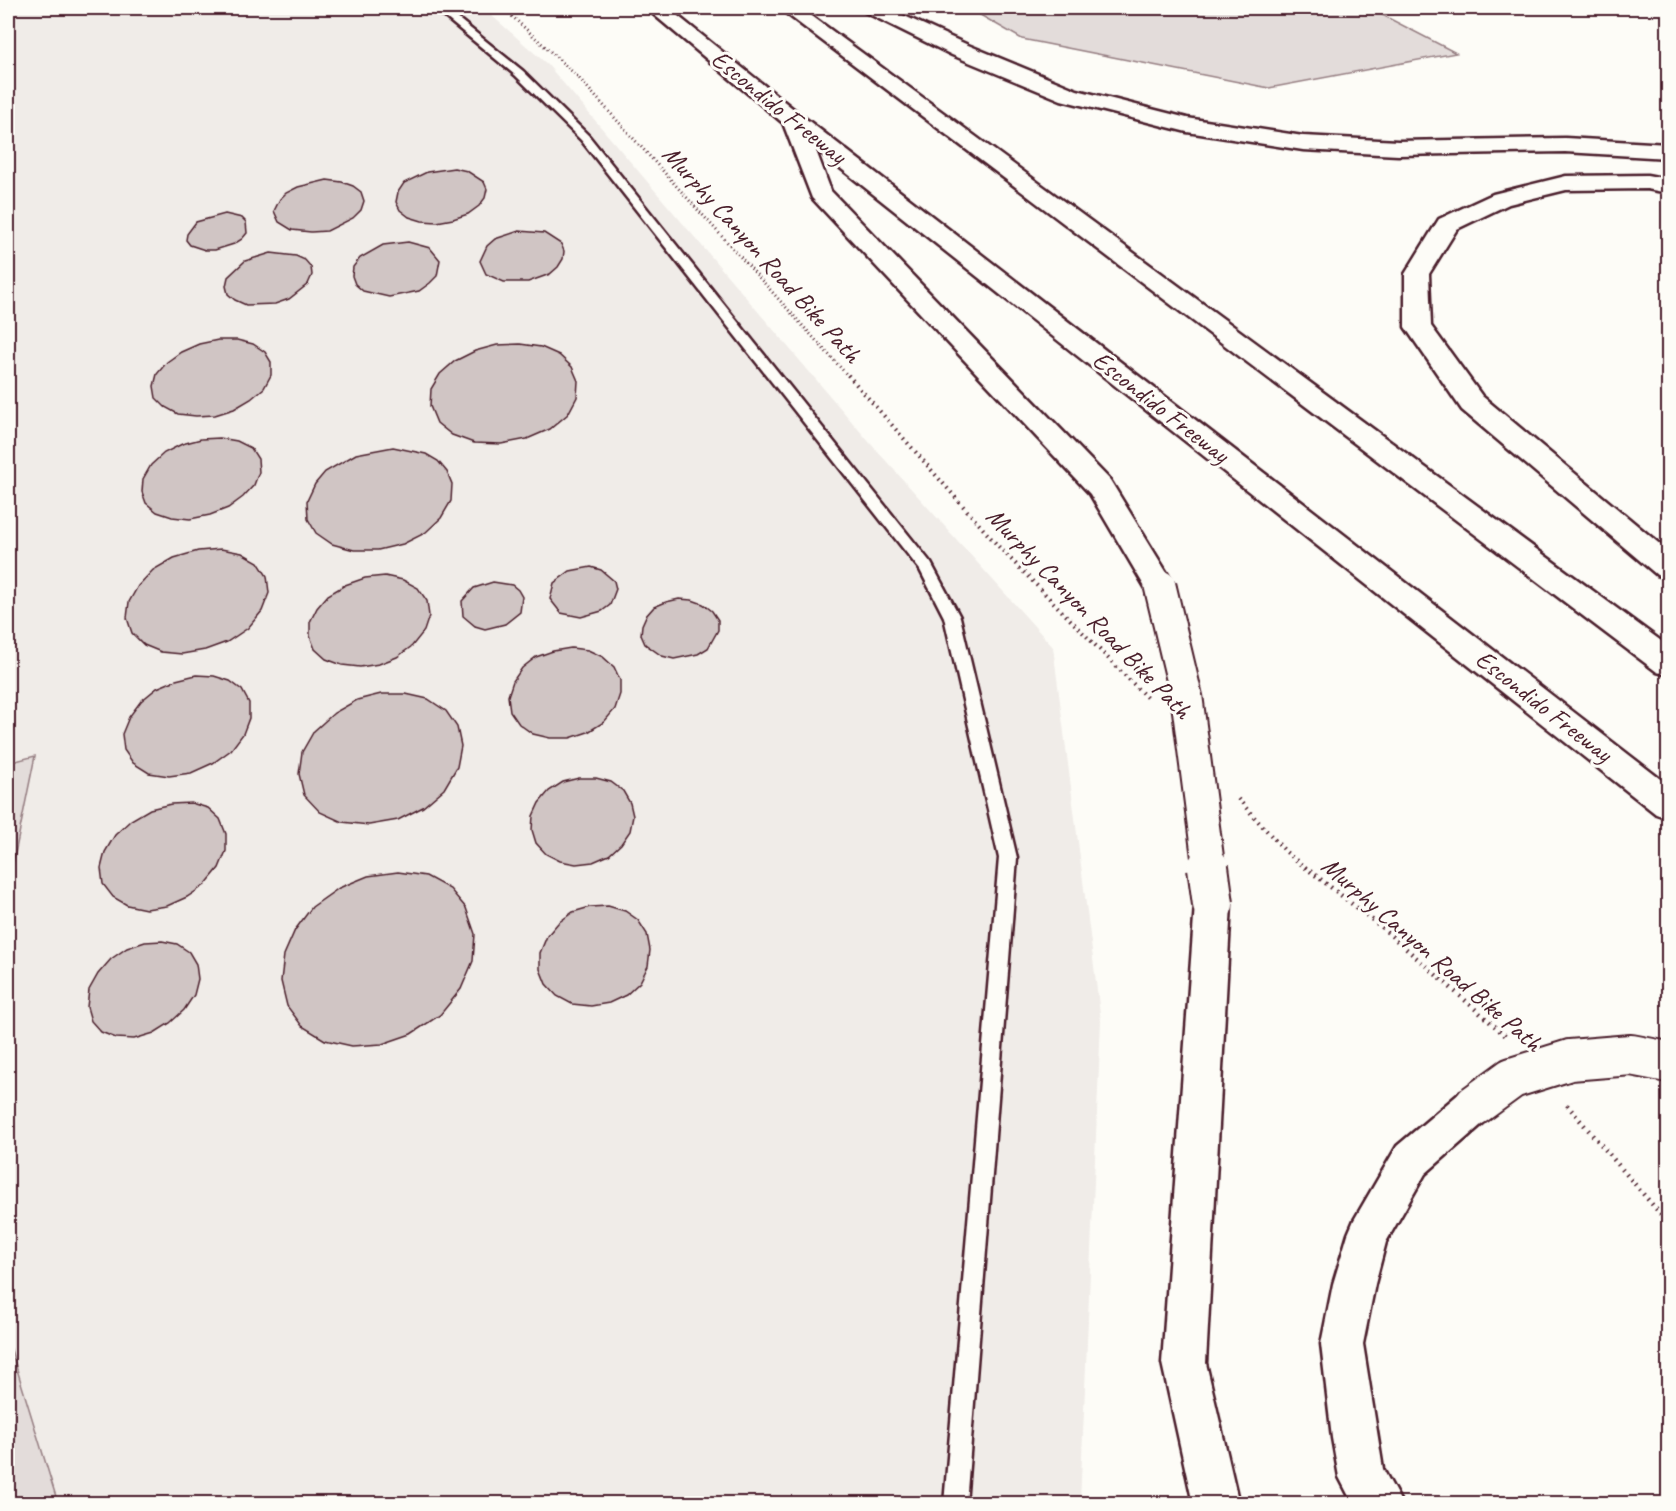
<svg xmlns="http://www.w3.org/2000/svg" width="1676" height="1511" viewBox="0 0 1676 1511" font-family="Caveat,sans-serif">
	<rect width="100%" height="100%" fill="#fdfcf7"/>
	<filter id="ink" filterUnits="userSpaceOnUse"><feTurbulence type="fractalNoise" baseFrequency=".0167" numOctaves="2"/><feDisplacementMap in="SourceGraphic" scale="12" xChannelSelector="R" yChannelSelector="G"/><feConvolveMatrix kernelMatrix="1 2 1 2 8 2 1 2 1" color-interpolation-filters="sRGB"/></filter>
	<g filter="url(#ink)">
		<path fill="#f0ece8" d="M8 8H483L547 64 870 443 1053 647 1101 1021 1080 1503H58L8 1340V888L35 757 8 763Z"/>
		<path fill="#e3dcda" stroke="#967e82" stroke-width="1.5" d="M968 8H1369L1456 53 1269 88 1022 39Z
			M35 756 8 888V763Z
			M8 1340 57 1500 58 1503H8Z"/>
		<path fill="#d0c5c4" stroke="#4a1f2b" stroke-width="1.5" d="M454 168 467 171 484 182 487 189 485 198 479 206 468 214 453 219 437 222 422 221 409 217 400 210 396 202 398 192 404 183 427 172Z
			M327 180 342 182 353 186 361 192 364 201 361 210 353 218 327 231 311 232 292 230 279 222 274 211 280 199 286 193 298 187Z
			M225 214 242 218 246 222 247 233 242 239 234 244 215 250H205L190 245 186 240 187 234 196 222Z
			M519 231 544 233 561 244 564 251 563 259 558 267 550 274 528 282H504L486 274 480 261 487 246 495 239Z
			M408 242 430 248 440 260 437 276 430 283 419 291 389 297 363 291 355 284 352 276 353 267 360 258 383 245Z
			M271 253 296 256 305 260 311 267 312 275 308 284 289 299 275 304 246 305 235 300 228 294 226 286 228 277 245 261Z
			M218 340H237L253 344 265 352 271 362V375L264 388 251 399 234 409 215 415 196 416 178 414 165 407 156 398 154 386 157 374 167 362 181 352 199 344Z
			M520 344 541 347 559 355 572 367 578 381 577 397 568 414 550 429 527 439 501 444 474 443 452 435 437 423 430 406 431 389 440 374 455 361 475 351 497 345Z
			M220 438 237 441 251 448 258 459 259 472 254 485 243 497 228 508 210 515 190 519 172 517 157 512 146 503 142 492 143 479 151 465 164 453 182 444 201 439Z
			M393 447 426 454 438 461 447 472 452 484 451 501 441 518 425 533 403 544 378 550H354L332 544 316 533 308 519 307 501 315 484 325 472 356 454Z
			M221 549 242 553 258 562 267 576 269 593 262 611 248 628 227 642 205 650 182 654 161 652 144 645 132 633 127 618 129 602 138 586 153 570 174 558 198 551Z
			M591 567 601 570 614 581 616 589 610 605 602 611 581 617 561 613 550 599 554 583 570 571Z
			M385 576 403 580 418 588 427 601 429 616 424 631 412 646 397 657 379 664 360 667 342 665 326 659 315 649 310 636V622L317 608 328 595 345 585 365 578Z
			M493 582 512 585 518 590 522 597 520 612 505 624 485 629 475 626 463 616 462 601 474 588Z
			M679 599 692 600 703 604 712 611 718 620V630L708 648 698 654 674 659 662 656 645 644 641 635 642 625 646 616 654 607 666 602Z
			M571 648 588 650 603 657 614 667 620 680V694L615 709 604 722 588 732 570 738H550L533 734 519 724 510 711 508 696 513 681 522 668 536 657 553 651Z
			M196 675 214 676 230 681 242 690 249 703V718L243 734 231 750 213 763 191 773 169 776 149 773 133 763 124 750 122 734 129 717 141 701 157 688 176 680Z
			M381 694H406L428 699 446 711 457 727 461 746 457 767 444 789 423 807 398 820 369 825 342 822 320 812 304 795 299 774 302 752 314 731 334 713 357 700Z
			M579 778H596L611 782 623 791 630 803 633 816 630 831 621 844 609 855 593 862 576 864 560 861 546 854 536 843 532 830 533 816 539 803 549 791 563 782Z
			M191 803 208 808 220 819 226 834V851L219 868 205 885 187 897 167 906 146 909 127 905 113 897 103 884 101 868 105 852 115 835 131 820 150 809 171 804Z
			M398 872 426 876 450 889 466 908 475 934 473 961 461 989 440 1015 411 1034 382 1044 352 1046 325 1040 302 1026 287 1006 281 981 284 955 295 930 312 907 339 888 368 876Z
			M608 906 625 911 638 920 647 934 650 950 648 966 640 982 626 995 609 1003 591 1006 572 1004 557 996 546 984 540 969V953L547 936 558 923 573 912 590 907Z
			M162 941 177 944 189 952 196 964 198 979 194 995 184 1010 170 1023 154 1033 134 1039 116 1038 101 1032 91 1021 87 1007 89 990 98 974 111 959 127 948 145 942Z"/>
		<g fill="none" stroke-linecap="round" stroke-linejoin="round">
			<g stroke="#4a1f2b" stroke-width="5">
				<path id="lane" d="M434 8H445L523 71 589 136 931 563 960 617 1017 858 966 1504H944L999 858 944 617 920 570 581 140 515 75Z"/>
			</g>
			<g stroke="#4a1f2b" stroke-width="5">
				<path id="highway" d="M646 8H668L801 115 1668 785V818L1656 814 815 148 831 191 1110 480 1175 586 1171 594 1160 597 1149 594 1090 494 812 198 783 123Z
					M779 8H801L1668 646V675L1657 672Z
					M862 8H887L968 45 1077 90 1187 118 1303 136 1398 141 1565 138 1668 144V158L1565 152 1398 155 1303 150 1187 132 1061 100 952 55 865 12Z
					M1647 175 1668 179V193L1647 189 1566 190 1509 204 1457 229 1429 274 1431 326 1482 396 1668 551V578L1657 575 1462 410 1405 327V274L1439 219 1493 194 1566 176Z
					M1213 888 1226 893 1231 904 1206 1363 1239 1504H1193L1162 1363 1195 904 1200 893Z
					M1475 1086 1489 1092 1494 1105 1489 1118 1425 1174 1386 1242 1375 1284 1363 1344 1383 1469 1402 1504H1353L1339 1477 1332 1438 1321 1344 1333 1284 1348 1234 1354 1220 1397 1146 1461 1092Z"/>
			</g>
			<path stroke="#4a1f2b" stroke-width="3" stroke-dasharray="1 3" stroke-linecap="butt" d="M503 8 577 76 849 377"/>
			<path stroke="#4a1f2b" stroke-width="4" stroke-dasharray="1.5 4.5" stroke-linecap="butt" d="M848 375 999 547 1147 698
				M1238 799 1286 852 1307 869"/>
			<path stroke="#4a1f2b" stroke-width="4.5" stroke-dasharray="1.5 5" stroke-linecap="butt" d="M1305 867 1380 926 1506 1036
				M1567 1105 1668 1223"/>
			<use href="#lane" fill="#fdfcf7" fill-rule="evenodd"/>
			<use href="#highway" fill="#fdfcf7" fill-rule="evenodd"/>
			<g stroke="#4a1f2b" stroke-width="35" stroke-linecap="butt">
				<path id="highway-bridge-far1" d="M1160 586 1187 699 1209 869"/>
			</g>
			<g stroke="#4a1f2b" stroke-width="44" stroke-linecap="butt">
				<path id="highway-bridge" d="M1208 867 1213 904
					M1475 1105 1512 1078 1570 1060 1631 1055 1668 1062"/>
			</g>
			<use href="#highway-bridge-far1" stroke="#fdfcf7" stroke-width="31"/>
			<use href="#highway-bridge" stroke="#fdfcf7" stroke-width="40"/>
		</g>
	</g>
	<g text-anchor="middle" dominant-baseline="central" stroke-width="6" stroke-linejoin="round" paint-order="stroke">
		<g font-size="26" fill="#4a1f2b" stroke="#fdfcf7">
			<text transform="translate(779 107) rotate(39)">Escondido Freeway</text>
			<text transform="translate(762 254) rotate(48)">Murphy Canyon Road Bike Path</text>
			<text transform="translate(1161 407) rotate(38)">Escondido Freeway</text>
			<text transform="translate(1089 613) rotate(46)">Murphy Canyon Road Bike Path</text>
			<text transform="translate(1544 706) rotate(38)">Escondido Freeway</text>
			<text transform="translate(1432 954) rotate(41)">Murphy Canyon Road Bike Path</text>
		</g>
	</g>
	<rect width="1676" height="1511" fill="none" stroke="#fdfcf7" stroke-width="30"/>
	<rect x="15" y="15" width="1646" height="1481" fill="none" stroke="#4a1f2b" stroke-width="2" filter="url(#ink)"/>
</svg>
